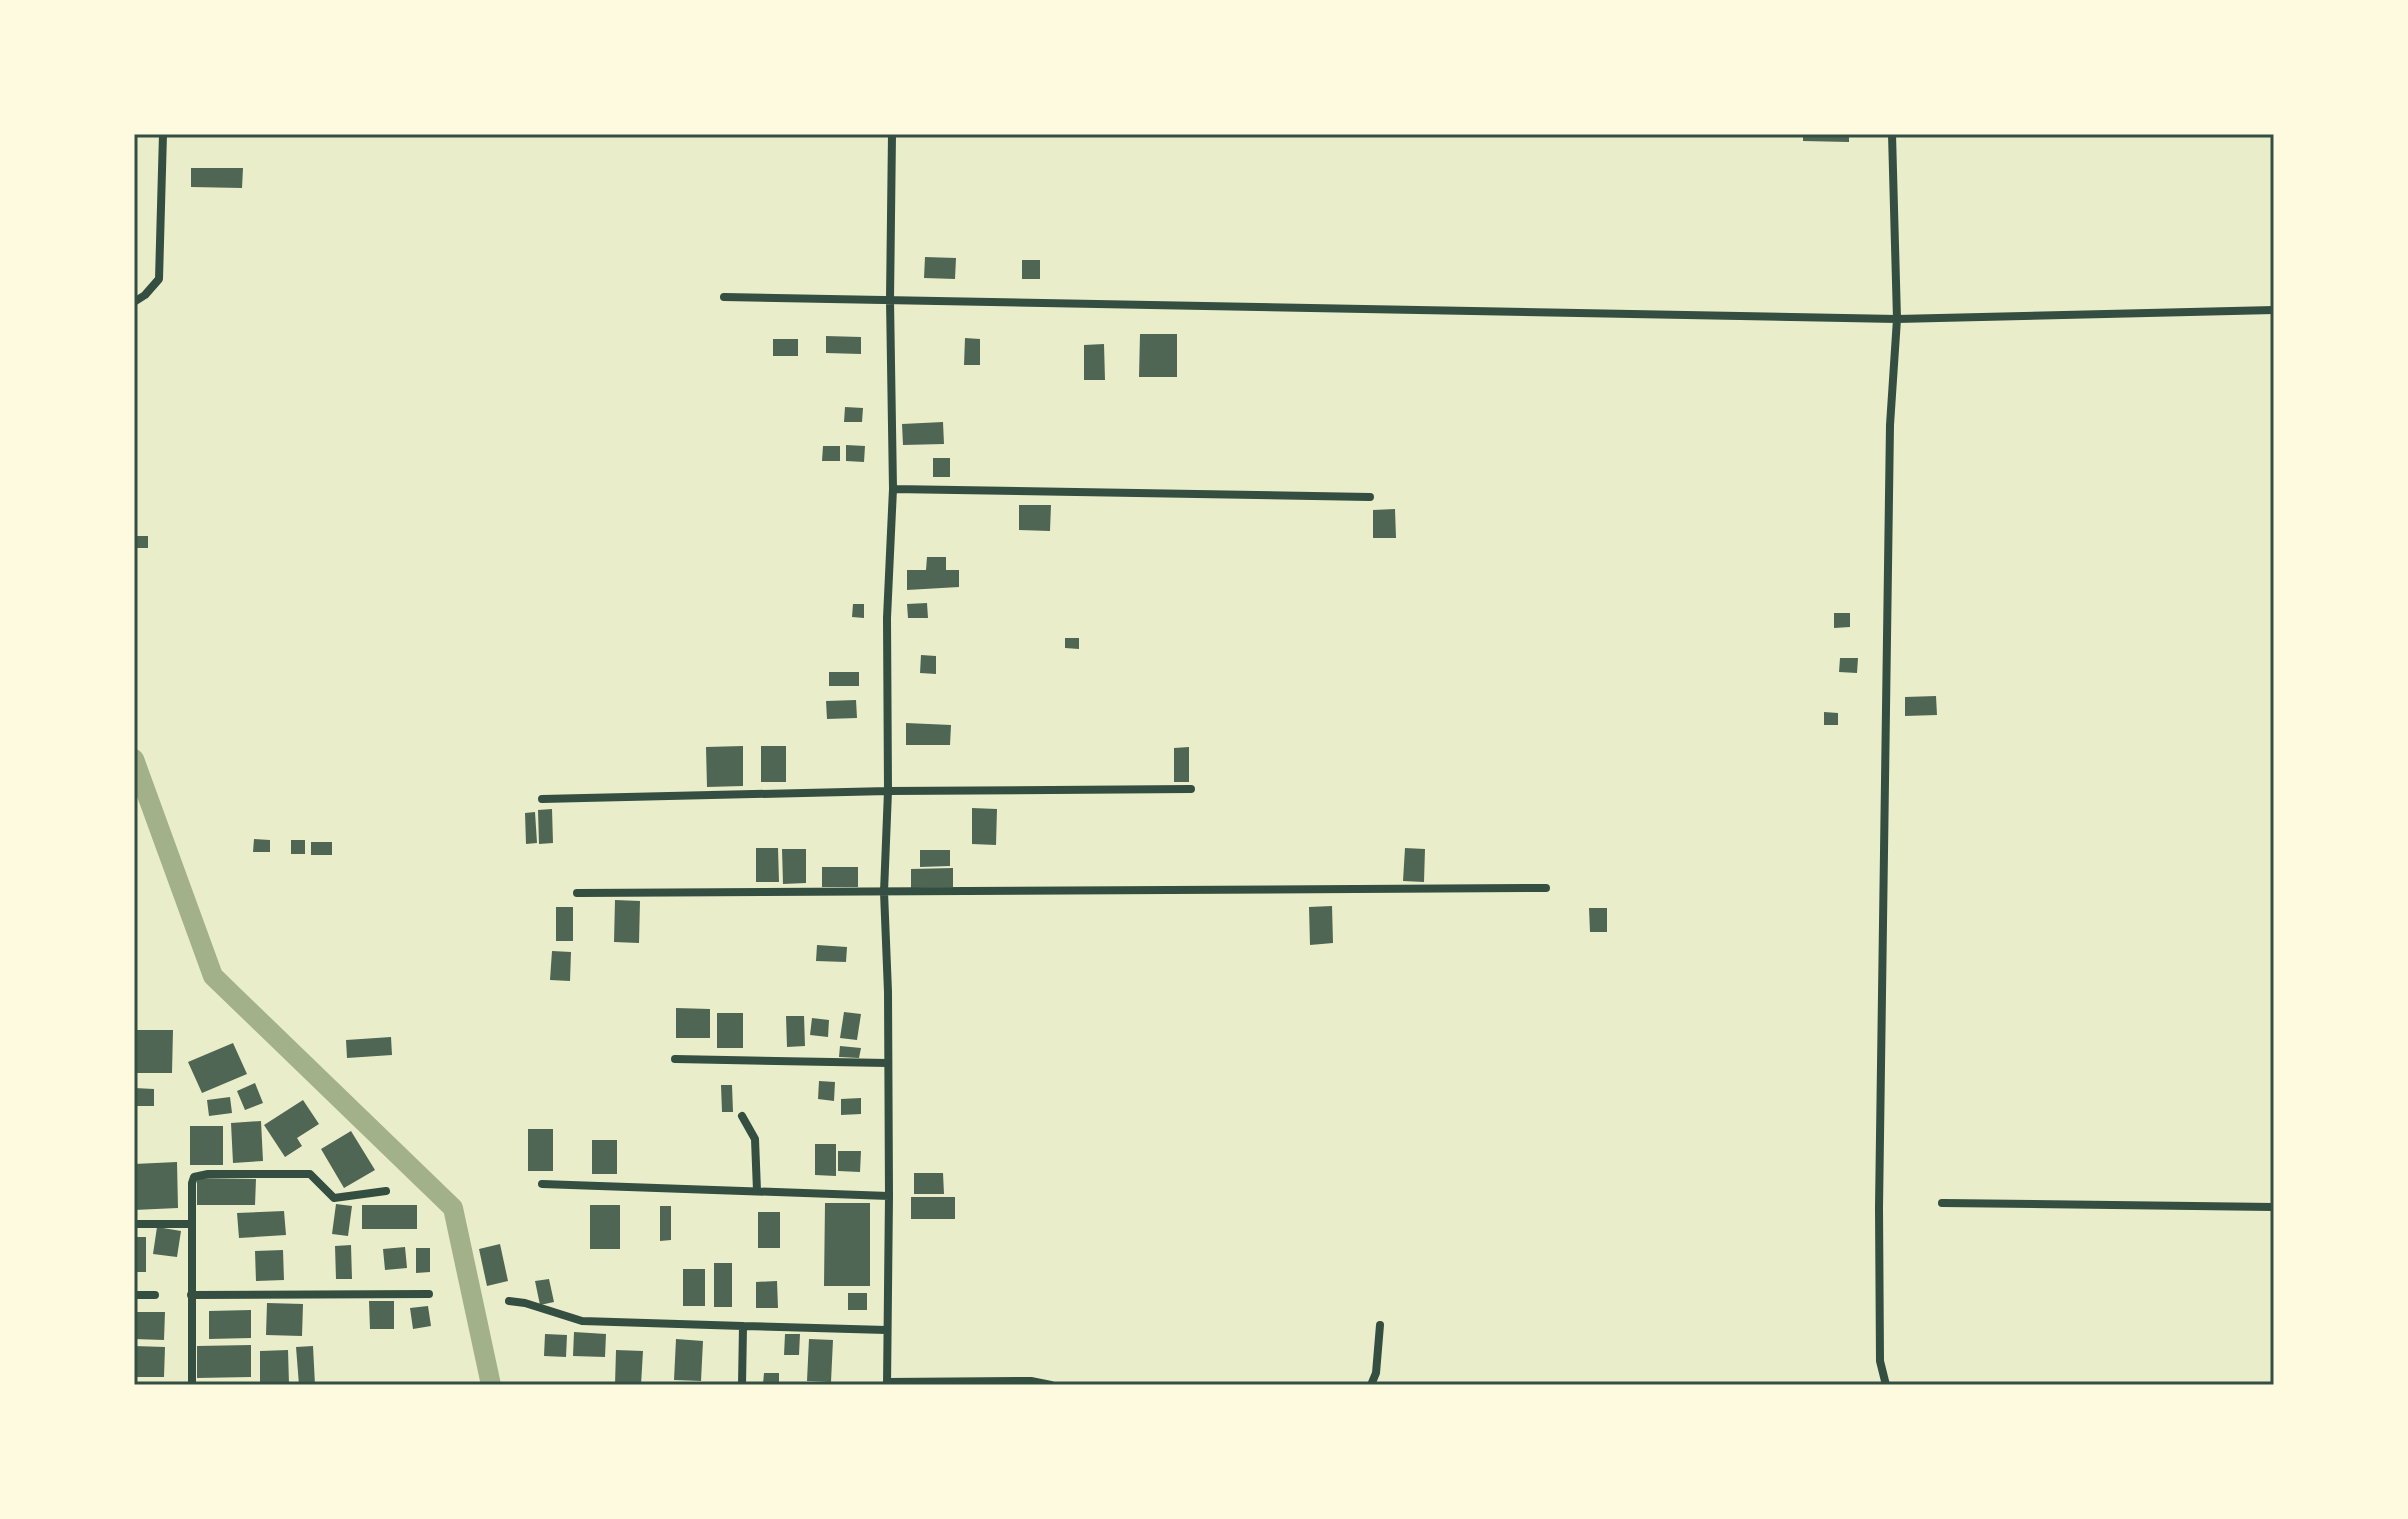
<svg xmlns="http://www.w3.org/2000/svg" width="2408" height="1519" viewBox="0 0 2408 1519" font-family="Quicksand,sans-serif">
	<rect width="100%" height="100%" fill="#e9edc9"/>
	<g fill="none" stroke-linecap="round" stroke-linejoin="round">
		<path stroke="#a3b18a" stroke-width="20" d="M134 759 213 976 453 1208 491 1385"/>
	</g>
	<path fill="#4f6655" d="M1803 134H1849V142L1803 141Z
		M191 168H243L242 188 191 187Z
		M925 257 956 258 955 279 924 278Z
		M1022 260H1040V279H1022Z
		M1140 334H1177V377H1139Z
		M826 336 861 337V354L826 353Z
		M965 338 980 339V365H964Z
		M773 339H798V356H773Z
		M1104 344 1105 380H1084V345Z
		M845 407 863 408 862 422H844Z
		M943 422 944 444 903 445 902 424Z
		M846 445 865 446 864 462 846 461Z
		M823 446H840V461H822Z
		M933 458H950V477H933Z
		M1019 505H1051L1050 531 1019 530Z
		M1395 509 1396 538H1373V510Z
		M134 536H148V548H134Z
		M927 557H946V570H959V587L907 590V570H926Z
		M927 603 928 618H908L907 604Z
		M853 604H864V618L852 617Z
		M1834 613H1850V627L1834 628Z
		M1065 638H1079V649L1065 648Z
		M921 655 936 656V674L920 673Z
		M1840 658H1858L1857 673 1839 672Z
		M829 672H859V686H829Z
		M1936 696 1937 715 1905 716V697Z
		M856 700 857 718 827 719 826 701Z
		M1824 712 1838 713V725H1824Z
		M906 723 951 725 950 745H906Z
		M743 746V786L707 787 706 747Z
		M761 746H786V782H761Z
		M1189 747V782H1174V748Z
		M972 808 997 809 996 845 972 844Z
		M552 809 553 843 539 844 538 810Z
		M535 812 537 843 526 844 525 813Z
		M254 839 270 840V852H253Z
		M291 840H305V854H291Z
		M311 842H332V855H311Z
		M756 848H778L779 882H756Z
		M1405 848 1425 849 1424 882 1403 881Z
		M782 849H806V883L783 884Z
		M920 850H950V866L920 867Z
		M822 867H858V887H822Z
		M953 868V887L911 888V869Z
		M615 900 640 901 639 943 614 942Z
		M1332 906 1333 943 1310 945 1309 907Z
		M556 907H573V941H556Z
		M1589 908H1607V932H1590Z
		M817 945 847 947 846 962 816 961Z
		M552 951 571 952 570 981 550 980Z
		M676 1008 710 1009V1038H676Z
		M844 1012 861 1014 857 1040 840 1038Z
		M717 1013H743V1048H717Z
		M786 1016H804L805 1046 787 1047Z
		M812 1018 829 1020 828 1037 810 1035Z
		M134 1030H173L172 1073H134Z
		M391 1037 392 1055 347 1058 346 1040Z
		M233 1043 247 1074 202 1093 188 1062Z
		M840 1046 861 1048 859 1058 839 1057Z
		M819 1081 835 1082 834 1101 818 1099Z
		M255 1083 263 1103 245 1110 237 1091Z
		M721 1085H732L733 1112H722Z
		M134 1088 154 1089V1106H134Z
		M230 1097 232 1113 209 1116 207 1100Z
		M861 1098V1114L841 1115V1099Z
		M303 1100 319 1124 297 1138 302 1146 285 1157 264 1125Z
		M261 1121 263 1161 233 1163 231 1123Z
		M190 1126H223V1165H190Z
		M528 1129H553V1171H528Z
		M351 1131 375 1170 344 1188 321 1149Z
		M592 1140H617V1174H592Z
		M815 1144H836V1176L815 1175Z
		M838 1151H861L860 1172 838 1171Z
		M177 1162 178 1208 134 1210V1164Z
		M914 1173H943L944 1194H914Z
		M197 1178 256 1179 255 1205H197Z
		M911 1197H955V1219H911Z
		M825 1203H870V1286H824Z
		M336 1204 352 1206 348 1236 332 1234Z
		M362 1205H417V1229H362Z
		M590 1205H620V1249H590Z
		M660 1206H671V1240L660 1241Z
		M284 1211 286 1235 239 1238 237 1213Z
		M758 1212H780V1248H758Z
		M157 1227 181 1231 177 1257 153 1254Z
		M134 1237H146V1272H134Z
		M500 1244 508 1281 487 1286 479 1249Z
		M351 1245 352 1279H336L335 1246Z
		M405 1247 407 1268 385 1270 383 1249Z
		M416 1248H430V1272L416 1273Z
		M283 1250 284 1280 256 1281 255 1251Z
		M714 1263H732V1307H714Z
		M683 1269H705V1306H683Z
		M549 1279 554 1302 540 1305 535 1281Z
		M777 1281 778 1308H756V1282Z
		M848 1293H867V1310H848Z
		M369 1301H394V1329H370Z
		M267 1303 303 1304 302 1336 266 1335Z
		M428 1306 431 1326 413 1329 410 1308Z
		M251 1310V1338L209 1339V1311Z
		M134 1312H165L164 1340 134 1339Z
		M574 1332 606 1334 605 1357 573 1356Z
		M545 1334 567 1335 566 1357 544 1356Z
		M785 1334H800L799 1355H784Z
		M676 1339 703 1341 701 1381 674 1380Z
		M809 1339 833 1340 831 1382 807 1381Z
		M251 1345V1377L197 1378V1346Z
		M134 1346 165 1347 164 1377H134Z
		M313 1346 315 1385H299L296 1347Z
		M288 1350 289 1384 260 1385V1351Z
		M616 1350 643 1351 641 1385H615Z
		M764 1373H779V1385L763 1384Z"/>
	<g fill="none" stroke-linecap="round" stroke-linejoin="round">
		<path stroke="#344e41" stroke-width="8" d="M724 297 1897 319 2274 310
			M134 302 145 295 159 279 163 134
			M893 489 1370 497
			M542 799 888 791 1191 789
			M577 893 1546 888
			M675 1059 887 1063
			M742 1116 755 1139 757 1191
			M542 1184 889 1196
			M1942 1203 2274 1207
			M134 1224H192
			M134 1295H155
			M191 1295 429 1294
			M509 1301 525 1303 582 1321 743 1326
			M887 1382 1031 1381 1051 1385
			M192 1385V1183L194 1177 208 1174H310L334 1198 386 1191
			M742 1385 743 1326 886 1330
			M887 1385 889 1196 888 992 884 892 888 791 887 618 893 489 890 300 892 134
			M1371 1385 1376 1373 1380 1325
			M1886 1385 1880 1361 1879 1208 1890 425 1897 319 1892 134"/>
	</g>
	<rect width="2408" height="1519" fill="none" stroke="#fefae0" stroke-width="272"/>
	<rect x="136" y="136" width="2136" height="1247" fill="none" stroke="#344e41" stroke-width="3"/>
</svg>
